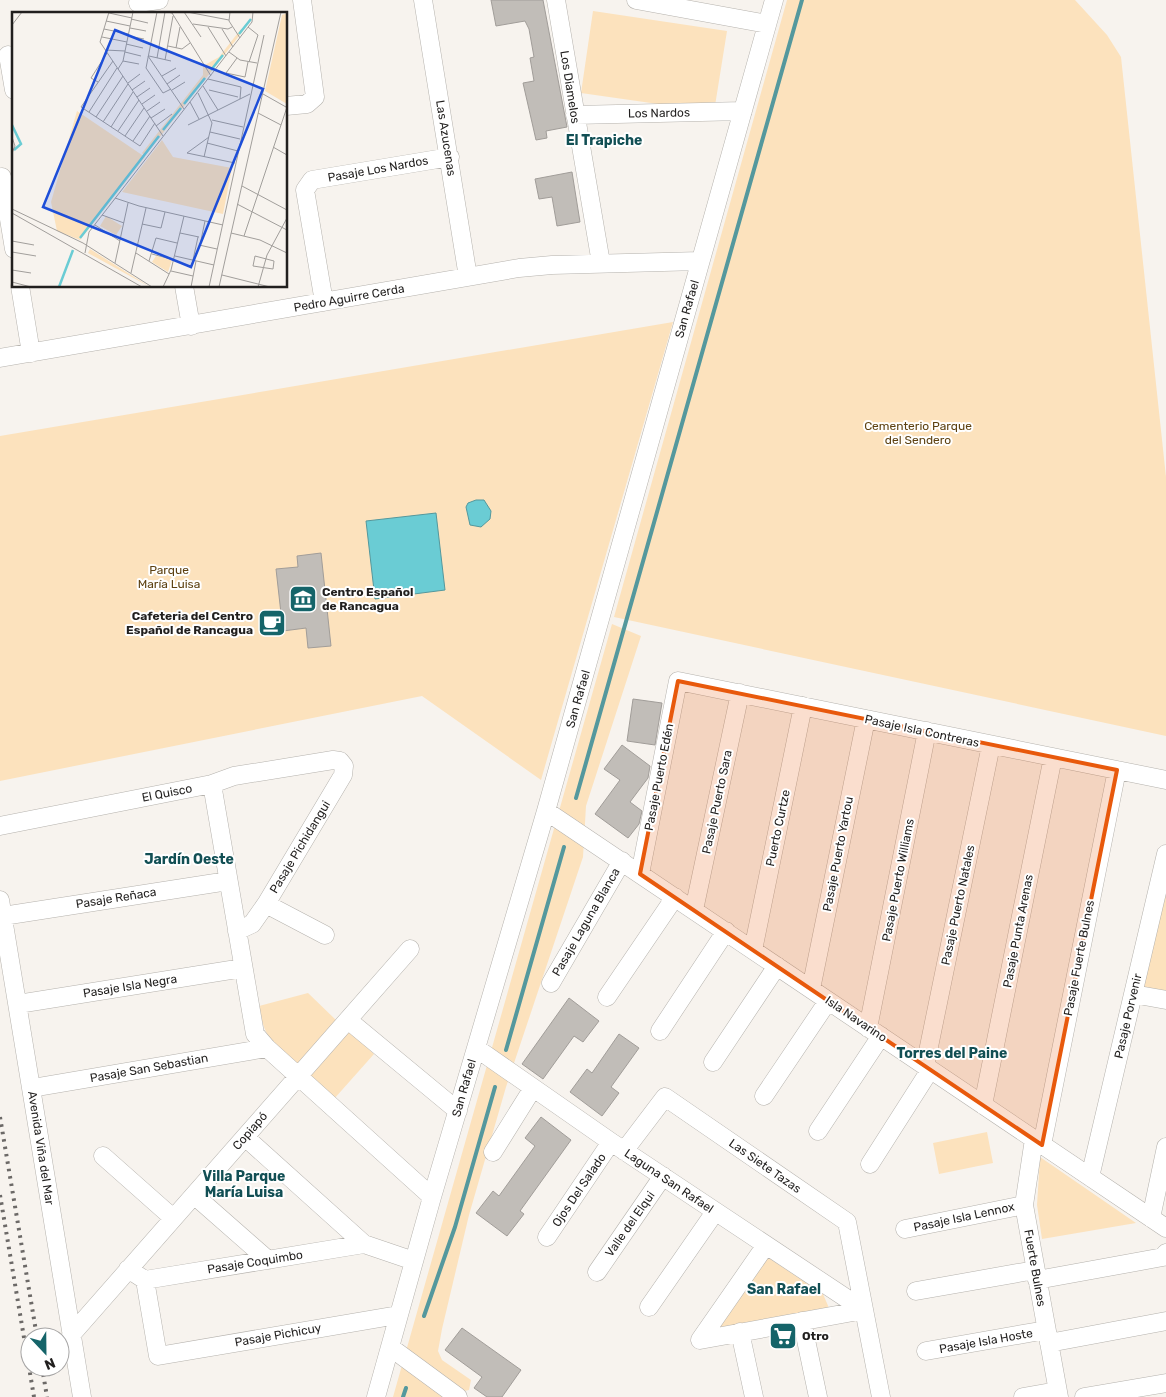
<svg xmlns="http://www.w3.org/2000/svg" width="1166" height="1397" viewBox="0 0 1166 1397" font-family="Rubik,sans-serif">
	<rect width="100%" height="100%" fill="#f7f3ee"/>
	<path fill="#fce2bd" d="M787 0H1075L1107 35 1121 57 1166 477V736L614 617Z
		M593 11 727 31 714 112 581 93Z
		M673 322 541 780 422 696 0 781V436Z
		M612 624 641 636 586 806 583 857 506 1087 469 1215 442 1329 438 1351 442 1360 471 1380 469 1390 460 1392 457 1397H393Z
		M1166 882V995L1141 990Z
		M308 993 337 1021 298 1065C274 1043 264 1040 259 1006Z
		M349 1031 374 1054 334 1099 309 1077Z
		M987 1132 993 1163 939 1174 933 1143Z
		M1040 1157 1136 1223 1042 1239 1037 1205Z
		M763 1254 823 1294 829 1308 715 1330Z"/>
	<path fill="#6accd4" stroke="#54989d" d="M476 500H484L491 511 490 519 481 527 470 525 466 507 468 503Z
		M436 513 445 590 375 599 366 521Z"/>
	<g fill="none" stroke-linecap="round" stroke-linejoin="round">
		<path stroke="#54989d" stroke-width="4" d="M576 798 802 0
			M506 1050 564 847
			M424 1316 455 1227 495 1087
			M403 1397 406 1388"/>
	</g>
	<path fill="#c1bdb8" stroke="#a19d99" d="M491 0H543L567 127 546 131 547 138 536 140 523 83 534 81 530 58 534 57 529 29 525 21 496 26Z
		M572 172 580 222 557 226 552 197 539 199 535 179Z
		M321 553 331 646 308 648 306 628 283 631 276 569 298 567 297 556Z
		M633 699 662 703 655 745 627 741Z
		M622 745 650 766 648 778 630 802 642 811 639 824 628 838 595 814 620 780 604 769Z
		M569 998 599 1021 583 1042 574 1036 543 1079 522 1064Z
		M619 1034 639 1048 611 1087 619 1093 602 1116 570 1092 587 1069 592 1073Z
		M541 1117 571 1140 520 1211 524 1214 507 1236 476 1213 493 1191 499 1196 535 1146 525 1138Z
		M462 1328 521 1370 502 1397H487L474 1388 482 1377 445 1350Z"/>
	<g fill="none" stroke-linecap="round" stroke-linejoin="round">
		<g stroke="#b5b2ad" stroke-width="19">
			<path id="minor" d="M423 0 468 277
				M556 0 601 263
				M636 0 767 24
				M138 3 159 0
				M8 55 14 90
				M286 106 307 104 315 97 302 0
				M575 115 743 111
				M2 177 14 249
				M20 286 31 353
				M184 286 191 326
				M324 302 305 190 312 180 450 157
				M0 358 519 268 552 265 700 261
				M212 784 255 1034 267 1048 432 1197
				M546 811 1166 1228
				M0 826 212 784 234 776 333 760 340 761 344 766 343 775 266 904 252 924 237 931
				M640 874 678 681 1166 780
				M0 900 82 1397
				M266 904 325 935
				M694 910 740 693
				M3 916 228 881
				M753 950 803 706
				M551 983 622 861
				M811 989 866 719
				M1133 994 1166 1000
				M607 997 675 897
				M18 1004 243 968
				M348 1020 458 1111
				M868 1028 927 731
				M660 1031 726 931
				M476 1048 611 1142 864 1310
				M713 1062 777 966
				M925 1066 991 745
				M32 1088 267 1048
				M764 1096 828 1001
				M983 1105 1053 757
				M818 1131 881 1036
				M245 1137 364 1244 414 1261
				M1034 1139 1024 1205 1059 1397
				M1042 1145 1117 770
				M624 1151 665 1097 847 1222 881 1397
				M493 1152 533 1088
				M103 1156 173 1218
				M870 1164 930 1070
				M1090 1177 1166 854
				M194 1195 268 1260
				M1151 1218 1166 1147
				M905 1229 1024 1205
				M547 1237 611 1142
				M128 1269 145 1280 158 1356 398 1315
				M597 1272 663 1176
				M145 1280 364 1244
				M1037 1280 1163 1257 1166 1253
				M916 1291 1035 1270
				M649 1307 715 1212
				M802 1321 818 1397
				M740 1332 754 1397
				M71 1335 410 949
				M700 1340 864 1310
				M700 1340 766 1245
				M1049 1343 1166 1321
				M390 1347 458 1397
				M926 1351 1046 1330
				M376 1397 432 1197 546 811 774 0
				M1023 1397 1057 1391
				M1084 1397 1166 1383"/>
		</g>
		<use href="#minor" stroke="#fff" stroke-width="18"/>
		<path stroke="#6c6967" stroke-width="4" stroke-dasharray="2.5 5" stroke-linecap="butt" d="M0 1117 37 1337
			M0 1195 34 1397
			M42 1367 47 1397"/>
	</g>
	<path fill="#e8590c" fill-opacity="0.2" stroke="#e8590c" stroke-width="4" stroke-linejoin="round" d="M678 681 1117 770 1042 1145 640 874Z"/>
	<defs>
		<g id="museum-square" transform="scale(1.4375)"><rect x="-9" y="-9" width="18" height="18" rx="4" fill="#156469" stroke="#fff"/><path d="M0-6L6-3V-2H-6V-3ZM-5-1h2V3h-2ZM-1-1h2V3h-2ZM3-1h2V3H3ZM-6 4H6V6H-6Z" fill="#fff"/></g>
		<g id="cafe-square" transform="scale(1.4375)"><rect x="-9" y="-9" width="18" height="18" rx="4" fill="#156469" stroke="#fff"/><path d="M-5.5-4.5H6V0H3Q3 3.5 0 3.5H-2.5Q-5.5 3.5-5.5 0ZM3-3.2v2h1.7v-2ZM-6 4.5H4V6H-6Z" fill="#fff"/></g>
		<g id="supermarket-square" transform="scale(1.4375)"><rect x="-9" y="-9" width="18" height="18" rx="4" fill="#156469" stroke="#fff"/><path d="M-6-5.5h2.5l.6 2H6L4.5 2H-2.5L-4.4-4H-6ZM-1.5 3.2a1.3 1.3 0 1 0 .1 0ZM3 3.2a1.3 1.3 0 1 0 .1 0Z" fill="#fff"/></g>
	</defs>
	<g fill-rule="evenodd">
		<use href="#museum-square" x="303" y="599"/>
		<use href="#cafe-square" x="272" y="623"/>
		<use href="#supermarket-square" x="783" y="1336"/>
	</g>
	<g text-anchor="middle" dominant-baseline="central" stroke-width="4" stroke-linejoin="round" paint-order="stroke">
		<g font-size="12" fill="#211f1e" stroke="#fff">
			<text transform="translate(570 87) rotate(81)">Los Diamelos</text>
			<text transform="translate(659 113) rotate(-1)">Los Nardos</text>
			<text transform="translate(446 138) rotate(81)">Las Azucenas</text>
			<text transform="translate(378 169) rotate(-10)">Pasaje Los Nardos</text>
			<text transform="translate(349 298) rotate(-10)">Pedro Aguirre Cerda</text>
			<text transform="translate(687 309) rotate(-74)">San Rafael</text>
			<text transform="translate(578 699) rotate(-74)">San Rafael</text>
			<text transform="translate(922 731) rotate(12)">Pasaje Isla Contreras</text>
			<text transform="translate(659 777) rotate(-79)">Pasaje Puerto Edén</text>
			<text transform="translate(167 793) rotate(-11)">El Quisco</text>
			<text transform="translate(717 802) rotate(-78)">Pasaje Puerto Sara</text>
			<text transform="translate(778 828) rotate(-78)">Puerto Curtze</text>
			<text transform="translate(300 847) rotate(-59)">Pasaje Pichidangui</text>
			<text transform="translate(838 854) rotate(-79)">Pasaje Puerto Yartou</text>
			<text transform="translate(898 880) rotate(-79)">Pasaje Puerto Williams</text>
			<text transform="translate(116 898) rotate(-9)">Pasaje Reñaca</text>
			<text transform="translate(958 905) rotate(-78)">Pasaje Puerto Natales</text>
			<text transform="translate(586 922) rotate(-60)">Pasaje Laguna Blanca</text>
			<text transform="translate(1018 931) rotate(-79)">Pasaje Punta Arenas</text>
			<text transform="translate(1079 958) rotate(-79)">Pasaje Fuerte Bulnes</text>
			<text transform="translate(130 986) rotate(-9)">Pasaje Isla Negra</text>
			<text transform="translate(1128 1016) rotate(-77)">Pasaje Porvenir</text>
			<text transform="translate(856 1019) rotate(34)">Isla Navarino</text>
			<text transform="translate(149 1068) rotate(-10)">Pasaje San Sebastian</text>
			<text transform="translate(464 1088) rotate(-74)">San Rafael</text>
			<text transform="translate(250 1131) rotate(-49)">Copiapó</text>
			<text transform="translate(41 1148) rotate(81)">Avenida Viña del Mar</text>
			<text transform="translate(765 1166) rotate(35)">Las Siete Tazas</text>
			<text transform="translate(669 1181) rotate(34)">Laguna San Rafael</text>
			<text transform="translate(579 1190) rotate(-56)">Ojos Del Salado</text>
			<text transform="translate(964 1217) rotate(-12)">Pasaje Isla Lennox</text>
			<text transform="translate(630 1224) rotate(-55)">Valle del Elqui</text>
			<text transform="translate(255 1262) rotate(-9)">Pasaje Coquimbo</text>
			<text transform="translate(1035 1268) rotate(80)">Fuerte Bulnes</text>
			<text transform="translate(278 1335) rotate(-10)">Pasaje Pichicuy</text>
			<text transform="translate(986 1341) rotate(-10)">Pasaje Isla Hoste</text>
		</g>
		<g font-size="12" fill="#5e4212" stroke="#fff">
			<text x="918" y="426">Cementerio Parque<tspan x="918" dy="14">del Sendero</tspan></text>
			<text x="169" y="570">Parque<tspan x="169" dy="14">María Luisa</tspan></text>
		</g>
		<g font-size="12" font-weight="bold" fill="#211f1e" stroke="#fff" text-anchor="start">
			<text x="322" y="592">Centro Español<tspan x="322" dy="14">de Rancagua</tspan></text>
			<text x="253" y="616" text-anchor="end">Cafeteria del Centro<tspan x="253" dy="14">Español de Rancagua</tspan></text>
			<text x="802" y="1336">Otro</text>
		</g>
		<g font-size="14" font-weight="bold" fill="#124f54" stroke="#fff">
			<text x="604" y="140">El Trapiche</text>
			<text x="189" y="859">Jardín Oeste</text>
			<text x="952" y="1053">Torres del Paine</text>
			<text x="244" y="1176">Villa Parque<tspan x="244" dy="16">María Luisa</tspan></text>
			<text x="784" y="1289">San Rafael</text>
		</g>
	</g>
	<g transform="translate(12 12)">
		<rect width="275" height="275" fill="#f7f3ee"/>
		<path d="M275 1V92L253 79 270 3ZM229 17 231 19 133 144 130 141 191 63V54L207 45ZM65 99 133 145 68 228 45 219 39 190ZM150 128 161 145 220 156 211 202 110 180ZM94 204 110 214 104 223 88 214ZM78 237 138 275 76 241ZM144 244 160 248 156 260 140 250Z" fill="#fce2bd"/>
		<path fill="none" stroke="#6accd4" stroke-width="2.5" d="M227 22 239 7M199 58 211 43M172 92 193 66M0 113 9 132 2 138M151 118 169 96M68 226 147 124M47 275 61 238"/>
		<path fill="none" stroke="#a19e9b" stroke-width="1" d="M97 0 88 30 151 124M145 0 134 56 151 81 159 77M155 0 160 1 199 64M172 0 189 25M175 0 217 8M218 0 217 9 228 26M97 1 120 6M119 7 136 11M94 9 118 14M181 12 216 17 220 15M0 13 10 0M196 15 214 44M236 15 246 23 237 50M118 16 134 19M92 17 116 22M210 17 221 35M116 24 132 27M90 25 115 30M114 32 131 36M156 34 170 37 178 31M164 36 168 15M93 38 113 39M113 40 129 44M217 40 228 48 245 51M136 44 172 97M137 44 159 49M145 46 153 0M225 46 214 61 233 65 236 50M153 48 161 4M101 49 69 95 128 134 143 111M111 49 127 52M106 57 111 49 121 0M150 64 164 56M196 67 229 75 228 87M86 70 79 66 95 41M116 71 128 62M155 72 168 63M191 74 206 98M120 78 133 69M160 78 173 70M197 78 226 85M186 81 200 111 192 145M251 82 274 95M125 85 138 76M178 90 187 107M130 92 143 83M135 99 148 90M77 100 105 56M246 101 269 113M84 105 111 64M139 106 153 97M200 108 231 115M91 110 116 72M176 113 238 82M144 114 160 102M99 115 121 80M106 119 127 88M198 120 228 127M113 124 132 96M0 125 3 134 0 141M197 125 175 141 223 151M121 129 138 104M195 131 226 139M261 135 275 143M230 174 275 198M103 186 127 194 211 213M225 192 275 218M0 197 71 231 140 275M0 201 130 275M90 203 112 211M130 212 149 216 153 200M83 213 108 229M168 221 187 225M219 221 248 228 275 241M232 224 275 95M0 229 22 233M187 233 205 237M188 233 193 209M0 240 24 244M73 241 77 220 240 10 241 0M124 241 157 262M140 242 162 248M163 244 202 253M243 244 262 249 261 257 241 254ZM181 248 186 225M137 249 144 226 165 231M103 251 116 191M0 258 19 261M159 259 181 264M119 261 134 196M210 263 258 275M0 270 19 275M151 275 159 258 172 204M179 275 184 249M197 275 252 23M207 275 269 0M246 275 255 243 275 206"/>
		<path fill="#1d4ed8" fill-opacity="0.15" stroke="#1d4ed8" stroke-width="2.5" d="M103 18 251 77 179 255 31 195Z"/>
		<rect width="275" height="275" fill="none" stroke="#211f1e" stroke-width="2.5"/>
	</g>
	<g transform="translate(45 1352) rotate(158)"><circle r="24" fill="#ffffff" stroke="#a6a5a5"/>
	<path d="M0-4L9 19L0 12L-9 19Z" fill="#156469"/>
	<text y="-8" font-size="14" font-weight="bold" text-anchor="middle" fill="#211f1e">N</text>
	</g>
</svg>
